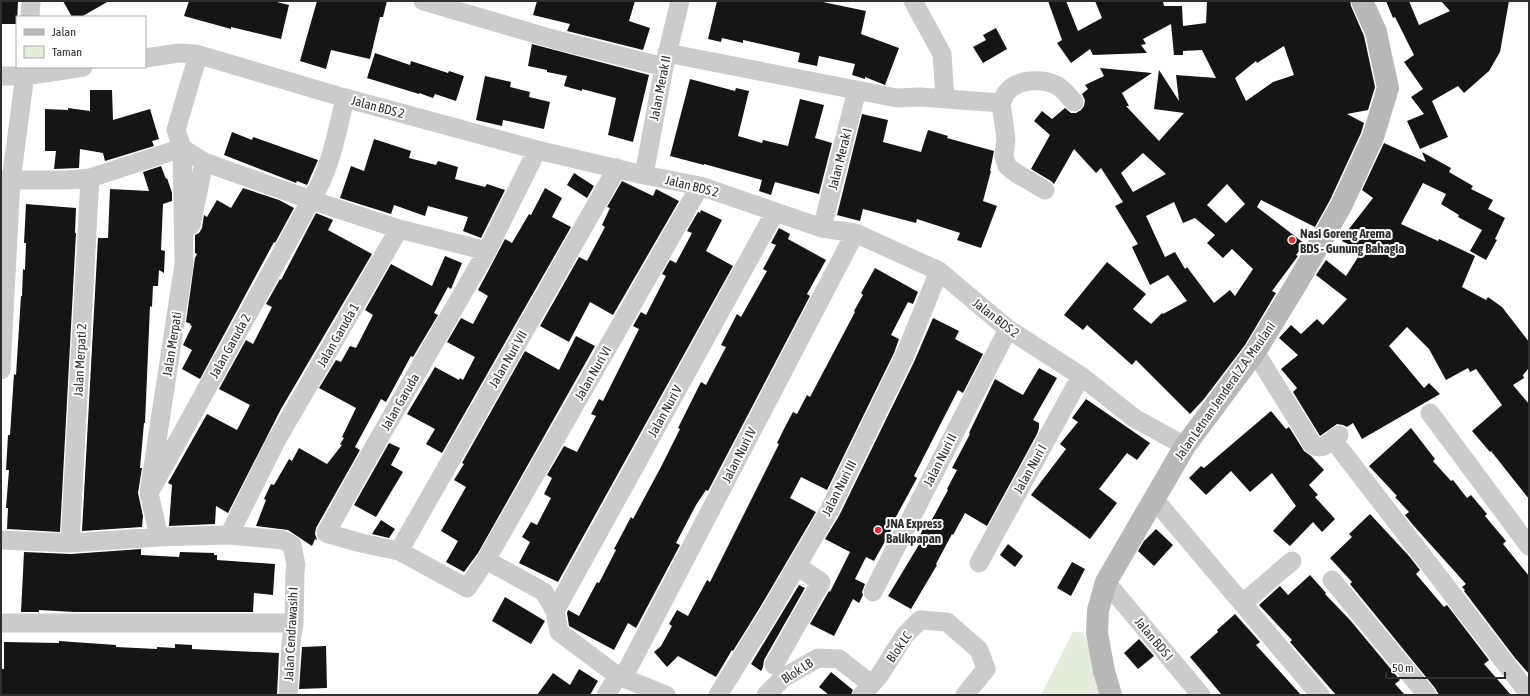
<svg xmlns="http://www.w3.org/2000/svg" width="1530" height="696" viewBox="0 0 1530 696" font-family="'Asap Condensed',sans-serif">
	<rect width="100%" height="100%" fill="#fff"/>
	<path fill="#e4ecdb" d="M1073 632H1083L1091 650 1105 695H1041Z"/>
	<path fill="#151515" fill-rule="evenodd" d="M1 1H18L17 24H1Z
		M63 1H109L81 17H72Z
		M189 1H273L289 5 281 39 231 27V29L184 16Z
		M317 1H387L383 17H380L370 59 331 50 326 69 300 61Z
		M537 1H635L629 21 650 28 643 50 567 31 570 24 533 15Z
		M717 1H818L866 11 861 34 899 48 885 85 865 77V79L852 75 855 64 819 56 817 66 798 62 800 53 743 40V43L722 38 721 42 708 39Z
		M1048 1H1066L1078 31 1102 18 1095 1H1163L1164 6H1182L1183 26 1206 23 1207 1H1350L1351 6 1364 36 1375 87 1368 110 1347 114 1364 123 1361 133 1330 200 1315 227 1261 200 1257 207 1305 244 1296 255 1298 256 1272 291 1276 293 1245 345 1204 399 1190 414 1136 360 1132 365 1087 325 1083 330 1064 315 1107 262 1146 294 1133 309 1151 324 1162 313 1163 314 1187 301 1168 275 1150 285 1132 247 1138 244 1115 206 1123 202 1101 168 1096 173 1074 149 1054 184 1051 181 1031 169 1050 135 1034 121 1042 111 1052 119 1065 108 1071 113H1076L1081 110 1084 106 1085 100 1082 94 1088 89 1085 85 1104 76 1100 68 1152 73 1122 93 1129 106H1126L1159 141 1184 113 1154 109 1159 70 1179 101 1176 75 1216 78 1202 50 1183 51V55H1174L1171 24 1143 39 1146 44 1141 45 1147 53 1093 55 1090 49 1071 63 1057 43 1062 40ZM1284 46 1294 75 1273 82 1246 101 1235 78 1256 61 1257 63ZM1143 153 1166 174 1133 192 1121 173ZM1227 184 1245 204 1226 223 1207 205ZM1174 202 1183 223 1195 218 1215 235 1207 243 1223 258 1232 249 1253 269 1235 296 1230 290 1214 303 1187 267 1185 269 1175 252 1165 257 1146 216Z
		M1386 1H1409L1419 25 1450 11 1441 1H1509L1500 52 1489 71 1464 93 1458 86 1432 101 1448 137 1420 149 1407 121 1424 114 1411 97 1423 89 1404 62 1414 55 1395 17 1393 18Z
		M996 28 1007 49 983 63 973 47 986 40 983 35Z
		M532 44 649 75 633 142 608 135 616 98 582 89V91L564 86 567 76 547 72V70L528 66Z
		M375 53 410 65 411 61 448 73 449 71 464 76 456 101 435 94 433 98 419 93V94L367 78Z
		M485 76 511 82 510 87 530 92 529 97 550 102 544 129 503 120 502 126 476 120Z
		M690 79 735 91 736 88 749 91 738 136 762 143 763 140 788 146 800 99 824 105 815 138 832 143 819 194 775 182 771 195 759 191 762 180 704 164V165L670 156Z
		M90 90H112L113 120 150 109 159 139 152 141 154 146 105 161 103 153 80 149 79 168 54 169 56 151H45V109L68 110V108L90 111Z
		M862 114 888 120 883 142 921 152 928 130 948 136 947 138 994 151 990 171H991L983 201 997 206 981 248 957 240 960 233 917 219 916 223 863 209 860 221 837 215Z
		M232 132 252 140 253 137 318 160 307 185 297 181 296 183 224 155Z
		M374 139 411 151 409 158 436 165 438 161 458 167 455 179 485 187 487 184 505 190 481 238 463 231 468 217 428 206 425 216 394 205 391 214 340 198 351 166 364 171Z
		M1384 143 1426 162 1422 152 1451 168 1449 172 1473 186 1471 189 1493 200 1488 209 1505 218 1495 239 1497 240 1486 260 1470 251 1482 230 1458 217 1459 215 1441 204 1446 194 1423 183 1401 224 1438 241 1439 239 1475 256 1462 287 1486 300 1488 297 1502 307 1529 342V368L1523 375 1524 378 1513 385 1529 404V499L1491 451 1490 452 1472 431 1502 405 1476 369 1470 372 1468 368 1446 380 1429 349 1407 327 1389 346 1424 388 1429 383 1440 394 1362 439 1353 423 1347 427 1343 425 1337 424 1320 436 1293 392 1297 388 1281 369 1298 355 1279 338 1291 325 1301 334 1317 319 1323 325 1347 299 1316 275 1326 260 1346 276 1362 251 1342 241 1345 234 1373 198 1362 190Z
		M161 166 166 179 167 178 172 193V201L163 204 161 250 165 251 164 273 159 270 158 286H153L152 307 150 306 145 423H144L140 468H142L138 493 143 516 142 527 82 531 98 238H108L110 189 149 191 143 172Z
		M574 173 594 186 587 198 567 185Z
		M622 181 653 196 656 189 679 201 613 315 590 302 569 342 540 326 579 257 587 261 605 227 602 225 610 208 607 207Z
		M243 188 279 200 294 208 275 243 274 242 200 379 182 369 192 350 183 345 192 326 190 325 191 324 186 322 195 258 197 254 195 253V235L199 233 202 228 204 215 207 217 217 200 231 208Z
		M545 188 562 198 552 217 571 227 442 453 426 444 435 429 407 414 435 367 459 380 460 378 463 380 475 357 447 342 461 318 473 324 488 296 478 290 485 277 505 239 512 243 529 214 531 215Z
		M26 204 76 208 75 233H76L60 532 7 529 8 508H6L9 470H6L8 435H10L14 374 16 375 21 296H22L23 269 25 270 26 243H24Z
		M701 210 722 220 706 251 733 266 558 582 519 563 530 542 522 537 531 522 537 525 551 498 544 494 552 478 547 475 564 446 577 452 596 416 591 414 599 399 603 401 639 329 633 326 641 312 646 315 666 276 662 274 670 260 676 263 692 233 687 231 698 212 700 213Z
		M316 213 333 220 328 230 372 254 281 409 228 513 216 506 215 524 169 526 172 485 168 483 207 414 237 430 250 405 219 389 246 340 253 344 272 307 266 304 280 279 281 280Z
		M779 228 790 234 788 239 826 260 807 294 810 296 708 491 706 490 696 505 676 543 680 545 636 628 628 623 614 650 569 626 567 613 568 610 579 616 597 582 599 583 616 550 614 549 631 517 633 519 662 465 680 429 678 428 701 382 706 385 726 347 721 345 737 314 741 317 767 271 763 269 776 245 771 243Z
		M445 256 462 263 451 289 448 287 434 313 438 315 413 357 411 356 386 402 381 399 355 447 360 450 316 528 315 534 317 540 315 539 312 546 288 530 256 526 266 500 264 499 271 484 274 485 289 459 292 461 299 448 327 464 342 445 340 444 344 438 342 437 356 408 319 388 336 360 341 362 350 346 356 348 373 315 365 310 391 264 432 286Z
		M875 268 918 292 913 304 908 302 891 335 899 339 894 353 827 490 801 477 790 498 816 512 759 609 733 651 732 650 716 677 678 656 667 667 654 652 661 646 672 626 669 624 677 610 688 616 707 580 710 582 779 444 777 443 786 425 793 412 797 414 807 395 810 397 855 312 854 311 863 295 861 293Z
		M933 318 959 331 955 339 983 354 963 393 958 390 939 427 914 476 917 478 891 526 893 527 874 561 866 557 855 579 865 584 862 592 863 595 859 603 853 599 834 636 810 624 829 591 830 592 850 552 825 539 839 516 914 362Z
		M576 336 595 346 478 553 464 572 446 562 458 541 441 531 466 487 454 480 464 464 462 463 525 351 559 370Z
		M1039 368 1057 378 1033 420 1039 423V428L1037 434 987 526 965 513 953 535 952 534 936 564 937 565 911 609 888 596 920 543 917 541 926 523 929 525 948 490 947 489 957 470 952 468 970 434 969 433 995 379 1023 395Z
		M1086 399 1150 443 1137 460 1127 453 1099 489 1117 503 1090 539 1031 495 1066 449 1060 444 1078 422 1072 418Z
		M1271 411 1286 429 1289 427 1304 451 1311 456 1324 470 1309 485 1318 495 1315 497 1335 519 1322 532 1313 522 1290 546 1273 531 1296 506 1272 473 1250 492 1231 471 1206 495 1189 478 1201 466 1204 468Z
		M1411 428 1435 459 1433 461 1451 481 1453 480 1467 498 1471 495 1487 514 1485 516 1506 541 1503 544 1529 576V674L1515 658 1464 591 1465 590 1462 587 1466 584 1413 525 1405 515 1409 512 1395 497 1397 496 1369 466Z
		M389 443 400 448 391 465 403 472 376 517 354 505Z
		M1370 514 1409 556 1420 570 1416 574 1444 607 1447 605 1489 660 1484 664 1511 695H1439L1435 688 1350 584 1352 582 1330 558 1352 537 1349 534Z
		M381 520 395 529 389 538 372 534Z
		M1156 529 1173 545 1154 566 1138 551 1144 541Z
		M1008 544 1023 556 1015 567 1000 555Z
		M141 549V555L179 557 180 552 214 553V555H217V560L275 564 273 595 254 593 253 612H74L39 610V612H21L24 552 71 554Z
		M1072 562 1085 569 1071 596 1057 588Z
		M1310 575 1326 593 1325 594 1350 620 1400 680 1395 684 1405 695H1336L1290 642 1292 640 1259 605 1280 586 1288 595Z
		M799 585 805 588 764 660 763 667 761 671 751 664Z
		M505 597 545 621 531 644 492 621Z
		M1235 614 1260 642 1256 645 1301 695H1222L1190 657 1218 632 1217 630Z
		M1139 639 1154 656 1138 669 1124 653Z
		M59 641 116 645V647L157 649V647L175 648V644L192 645V649L279 653 277 695H1V669H4V642L59 643Z
		M326 646 327 688 299 689 302 647Z
		M579 669 598 681 590 695H537L553 673 570 685Z
		M831 672 853 690 851 695H829L819 687Z"/>
	<g fill="none" stroke-linecap="round" stroke-linejoin="round">
		<path stroke="#cbcbcb" stroke-width="19" d="M423 1 553 39 664 67
			M913 1 942 54 945 99
			M30 17 31 1
			M667 53 897 98 920 97 1001 103C1003 100 1004 95 1007 92 1017 79 1042 78 1056 85 1063 88 1069 97 1074 102
			M198 55 176 130 182 148 204 162 311 200 399 229 487 251
			M145 58 179 53 196 54 345 98 537 150 644 175 700 186 822 228 855 233 939 271 1008 329 1081 376 1134 418 1185 446
			M1 76H25L83 67
			M1001 103 1006 139 1004 156 1007 166 1016 173 1045 190
			M537 150 487 251 374 447 326 533 361 543 399 551 467 588 486 560 544 592 555 611 559 632 618 676 666 695
			M644 175 664 67 680 1
			M1 180H68L90 178 182 148
			M191 225 204 162
			M822 228 857 90
			M1255 352 1313 445C1323 451 1331 441 1339 435
			M1 370 11 181 26 67
			M1430 413 1529 546
			M1341 450 1529 694
			M149 493 311 200C331 169 337 132 345 98
			M1154 499 1320 695
			M229 535 276 441 399 229
			M159 537 149 493 184 264 182 148
			M1 540 70 543 159 537 229 535 283 540 292 545 296 565 295 572 294 623 291 642 288 695
			M70 543 90 178
			M399 551 617 168
			M486 560 700 186
			M979 563 1081 376
			M1332 580 1427 695
			M1106 582 1201 695
			M873 592 1008 329
			M1243 603 1292 561
			M555 611 775 212
			M1 623H294
			M774 665 821 582 797 566
			M623 678 855 233
			M606 695 618 676
			M718 695 768 615 829 511 904 357 939 271
			M766 695 783 678 818 658 839 659 871 684
			M862 695 879 676 905 635 920 620 947 622 979 650 986 669 965 695"/>
		<path stroke="#b8b8b8" stroke-width="22" d="M1111 695 1104 671 1097 633 1098 610 1106 582 1185 446 1255 352 1297 283 1341 206 1373 137 1388 88 1376 32 1362 1"/>
	</g>
	<g fill="#ed2830" stroke="#fff" stroke-width="1.5">
		<circle cx="1292" cy="240" r="4"/>
		<circle cx="878" cy="530" r="4"/>
	</g>
	<g text-anchor="middle" dominant-baseline="central" stroke-width="4" stroke-linejoin="round" paint-order="stroke">
		<g font-size="13" fill="#2e2e2e" stroke="#fff">
			<text transform="translate(660 88) rotate(-79)">Jalan Merak II</text>
			<text transform="translate(378 107) rotate(15)">Jalan BDS 2</text>
			<text transform="translate(840 159) rotate(-76)">Jalan Merak I</text>
			<text transform="translate(692 186) rotate(14)">Jalan BDS 2</text>
			<text transform="translate(996 318) rotate(38)">Jalan BDS 2</text>
			<text transform="translate(338 335) rotate(-60)">Jalan Garuda 1</text>
			<text transform="translate(172 344) rotate(-81)">Jalan Merpati</text>
			<text transform="translate(230 346) rotate(-61)">Jalan Garuda 2</text>
			<text transform="translate(508 359) rotate(-60)">Jalan Nuri VII</text>
			<text transform="translate(80 360) rotate(-87)">Jalan Merpati 2</text>
			<text transform="translate(593 373) rotate(-60)">Jalan Nuri VI</text>
			<text transform="translate(1225 391) rotate(-55)">Jalan Letnan Jenderal Z.A. Maulani</text>
			<text transform="translate(400 402) rotate(-60)">Jalan Garuda</text>
			<text transform="translate(665 411) rotate(-61)">Jalan Nuri V</text>
			<text transform="translate(739 455) rotate(-63)">Jalan Nuri IV</text>
			<text transform="translate(940 460) rotate(-63)">Jalan Nuri II</text>
			<text transform="translate(1030 469) rotate(-61)">Jalan Nuri I</text>
			<text transform="translate(839 488) rotate(-63)">Jalan Nuri III</text>
			<text transform="translate(291 634) rotate(-87)">Jalan Cendrawasih I</text>
			<text transform="translate(1154 639) rotate(50)">Jalan BDS I</text>
			<text transform="translate(899 647) rotate(-55)">Blok LC</text>
			<text transform="translate(797 671) rotate(-33)">Blok LB</text>
		</g>
		<g font-size="13" font-weight="bold" fill="#2e2e2e" stroke="#fff" text-anchor="start">
			<text x="1300" y="233">Nasi Goreng Arema<tspan x="1300" dy="15">BDS - Gunung Bahagia</tspan></text>
			<text x="886" y="523">JNA Express<tspan x="886" dy="15">Balikpapan</tspan></text>
		</g>
	</g>
	<rect width="1530" height="696" fill="none" stroke="#2e2e2e" stroke-width="4"/>
	<rect x="16" y="16" width="130" height="52" fill="#ffffff" stroke="#ababab"/>
	<rect x="24" y="29" width="20" height="6" fill="#b8b8b8" stroke="#ababab"/>
	<text x="52" y="36" font-size="12" fill="#2e2e2e">Jalan</text>
	<rect x="24" y="46" width="20" height="12" fill="#e4ecdb" stroke="#ababab"/>
	<text x="52" y="56" font-size="12" fill="#2e2e2e">Taman</text>
	<path d="M1386 672v6h119v-6" fill="none" stroke="#2e2e2e" stroke-width="2"/>
	<text x="1392" y="672" font-size="12" fill="#2e2e2e" stroke="#ffffff" stroke-width="3" paint-order="stroke">50 m</text>
</svg>
